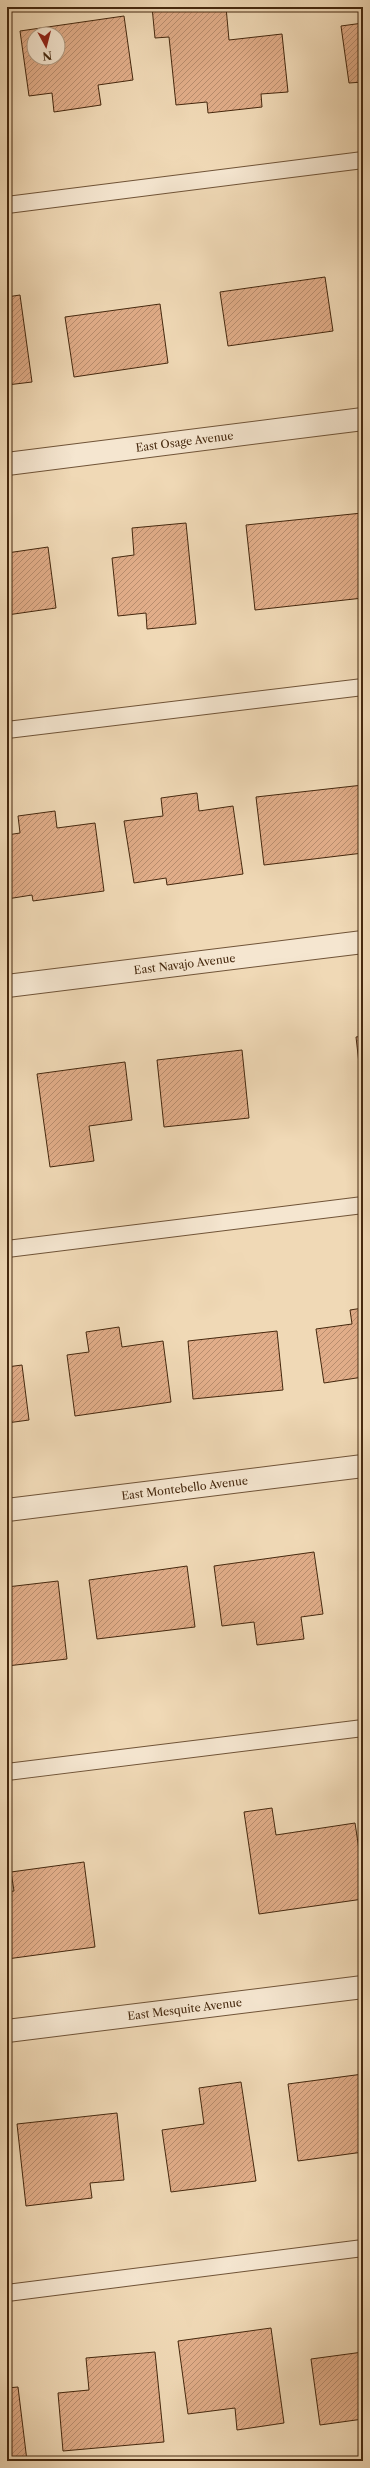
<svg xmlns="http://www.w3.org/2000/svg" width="370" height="2468" viewBox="0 0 370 2468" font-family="'Libre Caslon Text',serif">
	<defs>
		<pattern id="building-hatch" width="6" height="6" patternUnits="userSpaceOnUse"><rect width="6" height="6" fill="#e1ad89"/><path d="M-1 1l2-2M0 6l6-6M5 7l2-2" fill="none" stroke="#b88d6e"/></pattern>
	</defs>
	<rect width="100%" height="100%" fill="#f0d9b6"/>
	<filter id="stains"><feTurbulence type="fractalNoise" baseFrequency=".005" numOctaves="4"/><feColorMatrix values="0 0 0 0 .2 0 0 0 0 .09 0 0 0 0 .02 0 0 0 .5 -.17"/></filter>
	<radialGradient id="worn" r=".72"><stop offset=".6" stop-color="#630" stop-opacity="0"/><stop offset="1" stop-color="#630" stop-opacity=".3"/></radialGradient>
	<path fill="url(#building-hatch)" stroke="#45280e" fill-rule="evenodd" d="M152 7H226L229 40 282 34 288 92 261 94 262 107 208 113 207 102 176 105 169 37 155 38Z
		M124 16 133 80 98 85 101 105 54 112 52 93 29 96 20 31ZM34 34H58V58H34Z
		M363 23V82L349 83 341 26Z
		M325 277 333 331 228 346 220 292Z
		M20 295 32 382 7 385V297Z
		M160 304 168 363 74 377 65 317Z
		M362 513 363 598 255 610 246 525Z
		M186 523 196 624 147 629 146 613 118 616 112 558 134 555 132 528Z
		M48 547 56 608 7 615V553Z
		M363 785V853L264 865 256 797Z
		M197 793 199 811 233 806 243 874 167 885 166 878 134 883 124 821 163 816 161 798Z
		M55 811 57 828 95 823 104 891 33 901 32 895 7 899V835L20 833 18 816Z
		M363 1036V1099L356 1037Z
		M242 1050 249 1118 164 1127 157 1060Z
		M125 1062 132 1120 89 1126 94 1161 50 1167 37 1074Z
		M363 1308V1377L324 1383 316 1329 352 1324 350 1310Z
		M119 1327 122 1347 163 1341 171 1402 75 1416 67 1355 89 1352 86 1332Z
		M277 1331 283 1390 193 1399 188 1341Z
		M22 1365 29 1420 7 1423V1367Z
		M314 1552 323 1614 301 1617 304 1639 257 1645 254 1622 222 1626 214 1566Z
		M187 1566 195 1627 97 1639 89 1580Z
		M58 1581 67 1659 7 1666V1587Z
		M272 1808 276 1835 355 1823 363 1876V1899L259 1914 244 1812Z
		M84 1862 95 1947 7 1959V1892L14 1891 11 1872Z
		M363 2074V2152L298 2161 288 2084Z
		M241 2082 256 2181 171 2192 162 2130 204 2124 199 2088Z
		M117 2113 124 2180 90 2183 92 2198 26 2206 17 2124Z
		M271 2328 284 2423 237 2430 235 2408 188 2414 178 2341Z
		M155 2352 164 2442 63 2451 58 2393 89 2390 86 2358Z
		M363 2352V2419L320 2425 311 2359Z
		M18 2387 27 2461H7V2388Z"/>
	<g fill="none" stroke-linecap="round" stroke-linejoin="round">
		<g stroke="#705438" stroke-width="18">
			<path id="lane" d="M7 205 363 160
				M7 730 363 687
				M7 1249 363 1205
				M7 1772 363 1728
				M7 2293 363 2248"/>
		</g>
		<g stroke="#705438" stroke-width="24">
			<g id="street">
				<path id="s1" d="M7 464 363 419"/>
				<path id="s2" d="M7 986 363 942"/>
				<path id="s3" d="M7 1510 363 1466"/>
				<path id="s4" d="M7 2031 363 1987"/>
			</g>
		</g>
		<use href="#lane" stroke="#f5e6d0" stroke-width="16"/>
		<use href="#street" stroke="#f5e6d0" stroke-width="22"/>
	</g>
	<g text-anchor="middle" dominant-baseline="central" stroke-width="4" stroke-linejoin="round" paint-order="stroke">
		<g font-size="11" fill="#45280e" stroke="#f5e6d0">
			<text stroke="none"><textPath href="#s1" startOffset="179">East Osage Avenue</textPath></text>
			<text stroke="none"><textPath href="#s2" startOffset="179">East Navajo Avenue</textPath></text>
			<text stroke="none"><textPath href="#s3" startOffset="179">East Montebello Avenue</textPath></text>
			<text stroke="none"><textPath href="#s4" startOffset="179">East Mesquite Avenue</textPath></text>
		</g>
	</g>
	<rect width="370" height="2468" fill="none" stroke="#f0d9b6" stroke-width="24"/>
	<rect x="8" y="8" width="354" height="2452" fill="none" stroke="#45280e" stroke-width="2"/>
	<rect x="12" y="12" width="346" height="2444" fill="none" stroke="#45280e"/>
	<g transform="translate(46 46) rotate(173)"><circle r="19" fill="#f5e6d0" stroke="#af9a82"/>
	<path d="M0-3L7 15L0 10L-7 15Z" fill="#8f2418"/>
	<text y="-6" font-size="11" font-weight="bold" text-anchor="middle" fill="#45280e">N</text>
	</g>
	<rect width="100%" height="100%" filter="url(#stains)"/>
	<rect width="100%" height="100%" fill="url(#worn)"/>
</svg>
